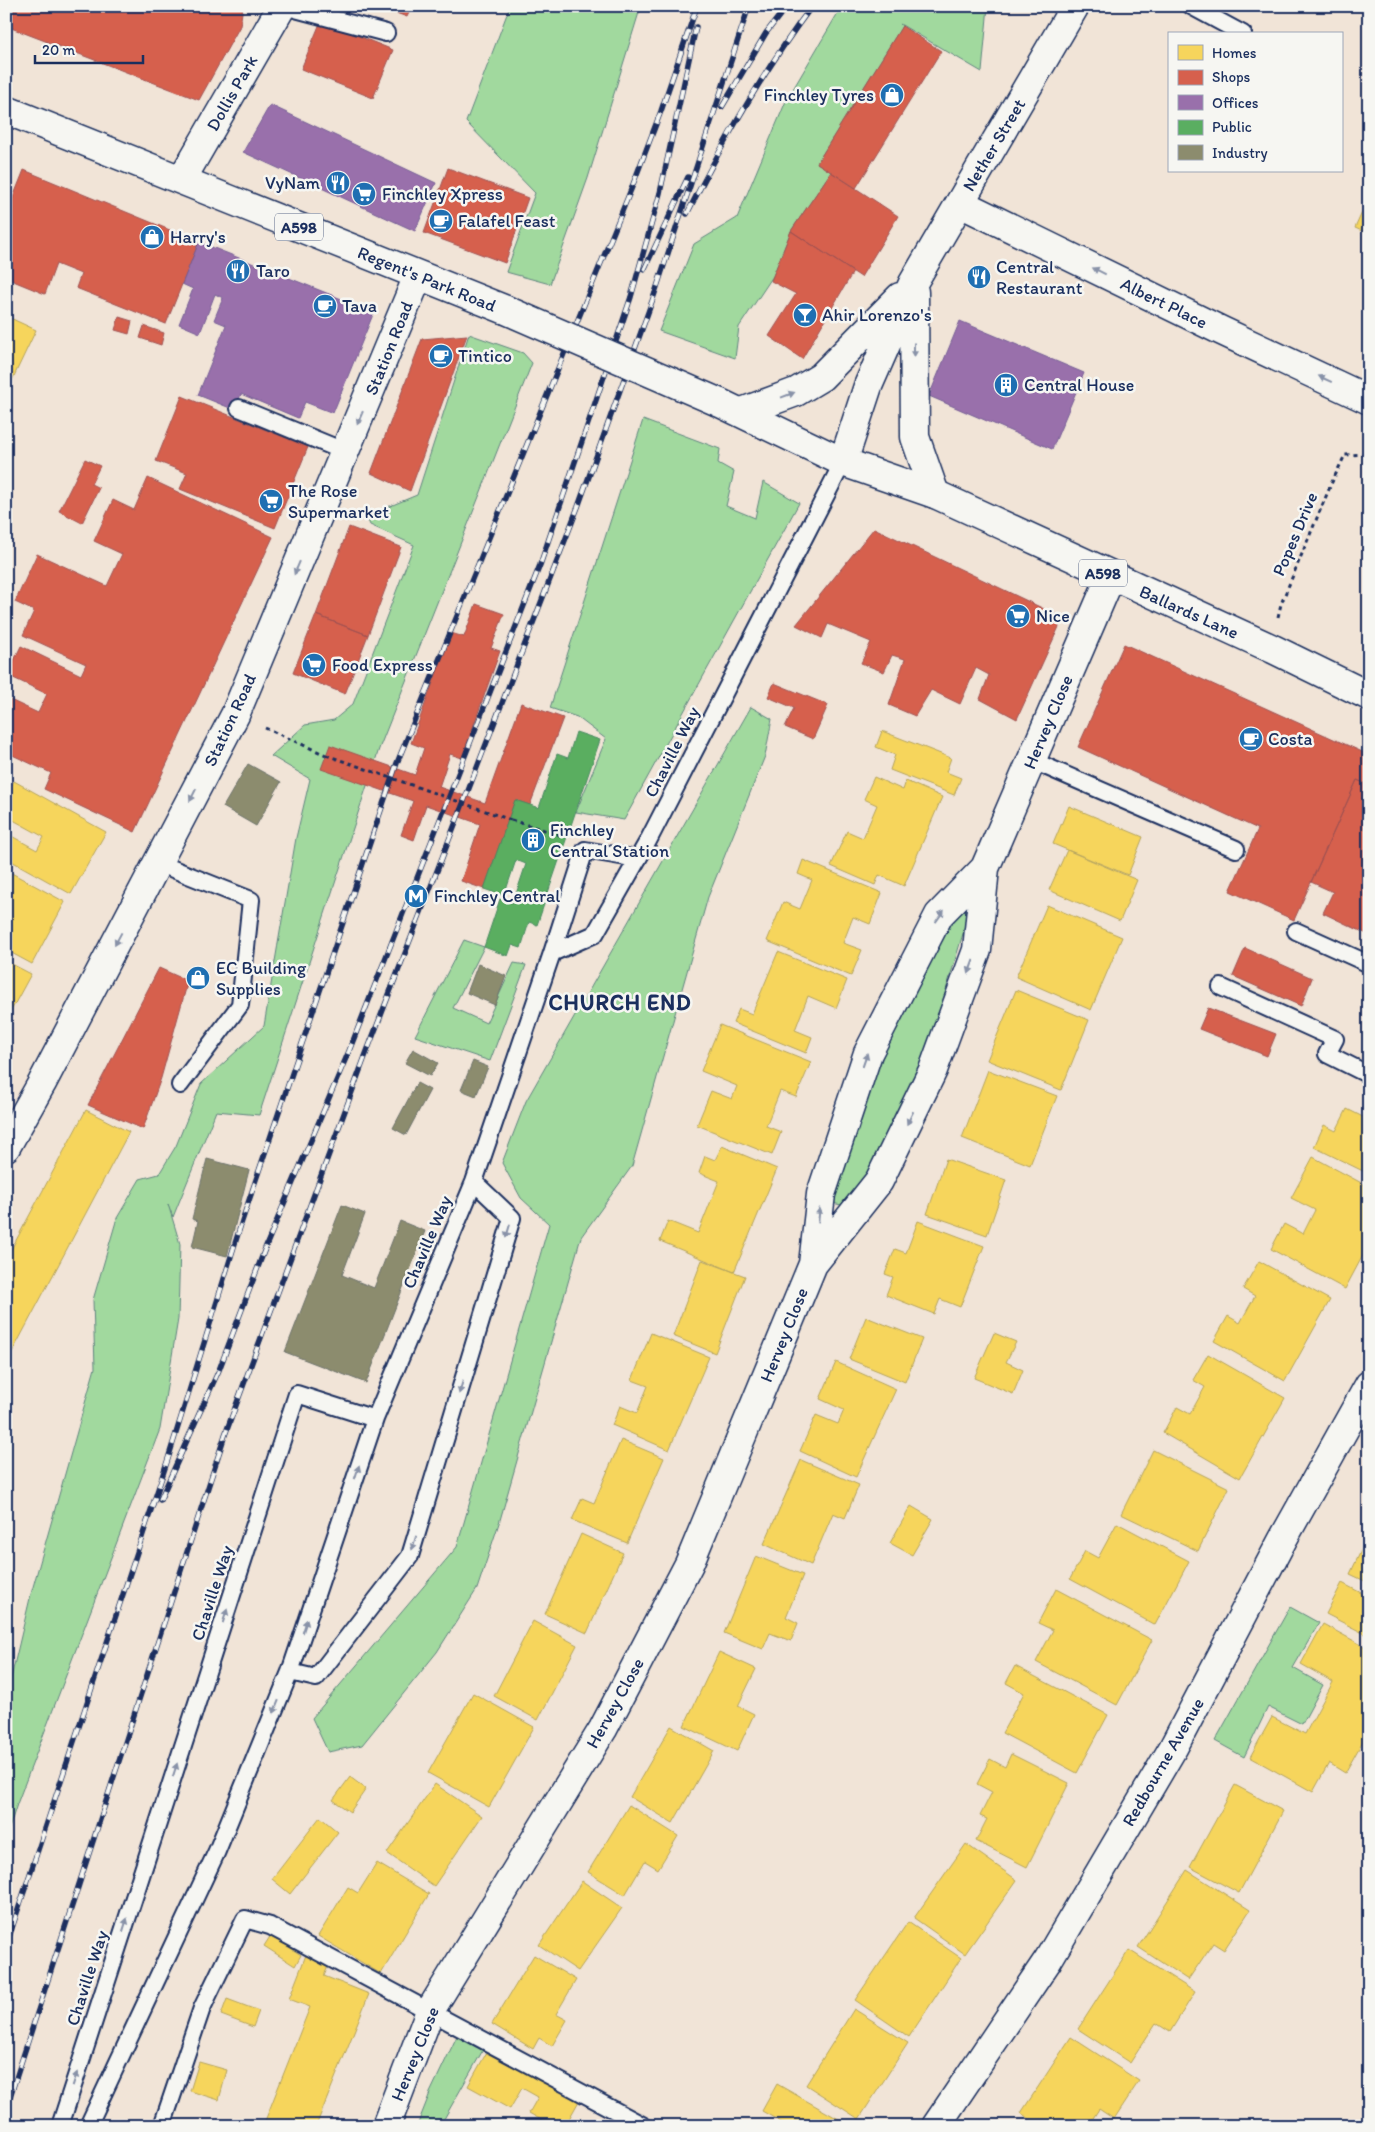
<svg xmlns="http://www.w3.org/2000/svg" width="1375" height="2132" viewBox="0 0 1375 2132" font-family="Itim,sans-serif">
	<rect width="100%" height="100%" fill="#f1e4d7"/>
	<filter id="ink" filterUnits="userSpaceOnUse"><feTurbulence type="fractalNoise" baseFrequency=".02" numOctaves="2"/><feDisplacementMap in="SourceGraphic" scale="10" xChannelSelector="R" yChannelSelector="G"/><feConvolveMatrix kernelMatrix="1 2 1 2 8 2 1 2 1" color-interpolation-filters="sRGB"/></filter>
	<g filter="url(#ink)">
		<path fill="#a1d99e" stroke="#5e847e" d="M510 6H641L588 178 550 284 506 272 535 193 466 122Z
			M842 6H988L982 72 900 24 902 26 817 163 831 172 791 231 773 276 739 327 735 358 659 331 694 244 737 218 786 101Z
			M469 334 523 353 532 363 379 749 259 1115 216 1111 173 1217 168 1204 180 1244 178 1319 160 1429 17 1804 6 1838V1699L31 1594 95 1368 93 1300 117 1218 140 1179 159 1174 176 1146 201 1084 264 1026 296 838 310 779 271 756 305 725 334 720 353 704 414 545 370 525 366 516 417 495Z
			M643 420 720 449 718 463 734 472 726 506 755 518 763 482 799 503 624 820 576 812 606 739 577 717 550 708Z
			M751 707 772 719 765 756 708 897 632 1166 581 1237 500 1520 477 1589 437 1652 362 1745 328 1752 312 1718 457 1547 549 1224 521 1198 502 1163 526 1101Z
			M965 901 971 907C946 989 924 1073 883 1149 873 1169 858 1188 846 1206L832 1203 874 1078 902 1010Z
			M464 940 484 947 453 1008 486 1023 514 963 526 965 490 1061 415 1036Z
			M1290 1607 1319 1623 1293 1668 1323 1685 1302 1724 1268 1707 1244 1757 1215 1741Z
			M457 2036 483 2050 440 2126H417L430 2093Z"/>
		<path fill="#f6d55c" stroke="#b4a35d" d="M1369 197V234L1355 228Z
			M6 316 36 330 6 393Z
			M882 731 951 758 946 772 961 778 954 795 890 770 895 755 876 747Z
			M874 777 903 790 906 781 942 797 904 886 879 875 875 885 831 866 847 831 863 838 877 805 864 799Z
			M14 781 106 832 71 894 6 858V833L37 850 44 837 6 816V794Z
			M1069 806 1143 837 1128 875 1053 844Z
			M1067 850 1137 880 1120 921 1049 890Z
			M803 860 882 893 870 924 853 917 843 943 862 950 851 976 767 941 783 902 800 909 812 880 798 874Z
			M6 870 65 902 32 964 6 950V906L11 896 6 893Z
			M1047 905 1122 937 1091 1010 1016 977Z
			M778 952 847 980 836 1008 808 996 795 1030 812 1037 806 1053 733 1023 739 1009 752 1014Z
			M6 961 31 974 6 1020Z
			M1016 990 1089 1020 1061 1090 987 1060Z
			M720 1025 811 1062 796 1097 780 1091 766 1126 781 1132 772 1155 697 1125 711 1091 732 1099 737 1086 701 1071Z
			M988 1070 1057 1096 1030 1165 962 1138Z
			M1347 1109 1369 1120V1174L1314 1147 1324 1125 1336 1131Z
			M86 1110 129 1132 9 1358 6 1357V1259Z
			M722 1146 777 1169 734 1272 660 1241 668 1221 698 1233 719 1181 699 1173 705 1156 715 1160Z
			M1313 1157 1369 1187V1244L1345 1289 1271 1249 1284 1224 1303 1234 1315 1210 1291 1198Z
			M946 1159 1006 1180 987 1235 927 1214Z
			M918 1221 984 1246 960 1307 940 1299 934 1314 886 1295 893 1277 885 1274 895 1249 906 1253Z
			M702 1260 745 1276 715 1353 673 1336Z
			M1259 1261 1330 1300 1285 1381 1214 1341 1228 1316 1240 1323 1255 1296 1243 1289Z
			M866 1317 922 1339 905 1382 849 1359Z
			M651 1333 709 1357 669 1450 612 1425 620 1406 637 1413 648 1386 632 1380Z
			M994 1333 1016 1342 1006 1362 1023 1370 1013 1394 974 1378Z
			M1208 1354 1285 1398 1240 1478 1163 1433 1177 1407 1190 1414 1205 1387 1193 1380Z
			M836 1362 896 1389 856 1477 800 1451 816 1415 838 1424 844 1410 820 1399Z
			M621 1440 664 1458 627 1543 572 1520 582 1498 594 1503Z
			M1153 1450 1229 1488 1198 1551 1121 1514Z
			M801 1460 859 1485 845 1518 833 1513 811 1565 764 1544Z
			M911 1506 933 1519 912 1555 890 1543Z
			M1117 1523 1189 1561 1155 1625 1070 1579 1085 1551 1098 1558Z
			M581 1534 623 1553 587 1633 545 1614Z
			M1369 1534V1583L1350 1574Z
			M756 1556 803 1575 786 1617 798 1623 791 1641 770 1633 763 1649 724 1633Z
			M1342 1583 1369 1597V1636L1326 1614Z
			M1056 1589 1152 1640 1117 1705 1036 1662 1053 1630 1038 1623Z
			M533 1621 577 1645 538 1720 494 1696Z
			M1323 1624 1369 1649V1675L1366 1681 1369 1682V1730L1345 1773 1329 1763 1313 1792 1250 1757 1272 1717 1305 1734 1333 1682 1301 1664Z
			M719 1652 756 1669 738 1706 754 1714 737 1751 684 1726Z
			M1015 1666 1108 1715 1077 1773 1002 1733 1024 1693 1006 1683Z
			M473 1693 534 1727 489 1807 428 1773Z
			M671 1726 714 1751 673 1823 630 1797Z
			M1011 1754 1069 1783 1027 1867 976 1841 987 1819 980 1816 992 1792 977 1784 990 1759 1005 1767Z
			M350 1777 366 1789 350 1812 333 1800Z
			M435 1784 482 1816 434 1886 387 1853Z
			M1235 1785 1283 1811 1239 1893 1190 1867Z
			M629 1805 678 1836 658 1869 645 1861 625 1895 588 1872Z
			M320 1817 338 1832 290 1894 272 1879Z
			M966 1844 1017 1880 965 1954 914 1918Z
			M377 1863 429 1894 381 1974 318 1936 348 1887 358 1893Z
			M1187 1870 1250 1910 1224 1950 1213 1943 1188 1980 1138 1947Z
			M582 1881 622 1908 578 1971 539 1945Z
			M908 1922 961 1958 909 2037 855 2000Z
			M271 1935 301 1955 295 1966 264 1946Z
			M1129 1950 1195 1992 1170 2032 1156 2023 1130 2063 1078 2029Z
			M306 1955 329 1964 324 1976 369 1994 316 2126H263L310 2007 289 1999Z
			M534 1955 576 1980 556 2014 567 2020 552 2046 539 2038 533 2049 492 2024Z
			M227 1999 259 2011 253 2027 221 2015Z
			M854 2009 908 2043 859 2119 806 2085Z
			M1071 2037 1139 2081 1114 2119 1099 2109 1088 2126H1040L1021 2113Z
			M488 2050 579 2101 565 2126H552L529 2113 538 2097 522 2088 510 2109 468 2086Z
			M199 2062 227 2070 219 2100 190 2091Z
			M777 2084 849 2125V2126H788L762 2111Z"/>
		<path fill="#d6604d" stroke="#9e5152" d="M6 6H144L143 12H165L168 6H243L240 26 199 100 6 26Z
			M377 6H412L407 17Z
			M321 21 393 50 373 98 301 69Z
			M902 26 941 51 856 188 817 163Z
			M448 168 528 198 505 263 424 233Z
			M24 170 199 242 166 324 76 288 81 274 56 264 45 294 6 278V250L8 246 6 245V215Z
			M831 172 898 216 861 277 791 231Z
			M791 231 853 272 802 359 769 336 796 294 771 281Z
			M119 317 132 321 129 334 115 330Z
			M144 326 164 333 161 345 140 338Z
			M467 335 410 491 371 473 422 339Z
			M182 396 308 447 275 528 180 489 187 473 156 461Z
			M85 459 100 466 91 484 99 488 82 523 59 511Z
			M148 478 273 537 135 832 44 789 51 773 6 752V698L38 713 47 694 7 675 21 646 81 675 86 664 23 635 34 611 15 602 37 554 107 586 122 554 94 541 113 500 134 510Z
			M349 527 401 547 368 635 316 615Z
			M874 528 1063 618 1017 719 980 699 989 675 976 668 960 704 931 690 915 716 889 705 905 659 892 655 884 672 861 663 871 642 828 624 822 638 796 625Z
			M476 604 504 614 491 648 500 651 462 758 450 754 439 787 485 803 521 703 563 718 530 805 515 800 484 889 461 881 480 824 426 805 414 840 401 835 413 801 321 769 330 745 415 775 424 748 411 743 451 633 464 637Z
			M316 615 368 635 345 694 293 673Z
			M1124 644 1369 755V785L1357 780 1294 920 1230 891 1258 829 1078 747Z
			M774 683 828 705 813 739 785 727 794 708 768 697Z
			M1357 780 1369 785V935L1323 913 1333 892 1311 882Z
			M1245 948 1312 978 1301 1006 1233 976Z
			M159 968 188 981 161 1078 143 1129 88 1105Z
			M1208 1008 1276 1034 1267 1056 1199 1029Z"/>
		<path fill="#9970ab" stroke="#735c94" d="M270 105 436 183 415 231 243 152Z
			M199 242 374 312 333 413 305 402 298 418 241 394 235 410 198 395 226 325 214 320 223 298 215 294 200 333 179 324 193 289 182 284Z
			M960 321 1084 373 1052 449 929 396Z"/>
		<path fill="#5aae61" stroke="#478860" d="M576 732 600 740 537 925 529 922 521 948 512 945 508 956 484 947 500 899 513 903 526 864 516 860 504 896 484 889 515 800 539 808 557 754 568 758Z"/>
		<path fill="#8c8c6e" stroke="#6a7069" d="M248 764 281 782 256 826 223 807Z
			M478 964 506 976 495 1005 467 993Z
			M413 1049 438 1063 430 1076 405 1063Z
			M473 1061 488 1067 476 1096 461 1090Z
			M417 1083 430 1090 406 1135 393 1128Z
			M207 1159 249 1170 227 1256 192 1247 198 1221 192 1219Z
			M342 1205 365 1214 342 1275 374 1288 400 1221 425 1231 366 1383 285 1352Z"/>
		<g fill="none" stroke-linecap="round" stroke-linejoin="round">
			<g stroke="#1b2f5e" stroke-width="20">
				<path id="lane" d="M284 6 386 33
					M1191 6 1243 34
					M239 408 346 452
					M1031 760 1236 849
					M158 863 251 900 240 1005 180 1085
					M1296 931 1369 964
					M552 953 595 934 648 841 843 462
					M1221 987 1335 1039 1327 1054 1369 1075
					M290 1672 375 1419
					M60 2126 297 1394 375 1419 474 1182 552 953 585 850 638 859
					M88 2126 217 1851 290 1672 316 1678 410 1556 512 1218 474 1182
					M162 2126 202 2008 245 1919 270 1926 644 2126"/>
			</g>
			<g stroke="#1b2f5e" stroke-width="31">
				<path id="street" d="M182 179 282 6
					M960 203 1222 331 1369 400
					M6 1147 42 1083 235 715 418 276
					M813 1264 821 1194 868 1053 939 915 985 868
					M386 2126 430 2011 603 1729 689 1564 813 1264 879 1181 933 1070 977 950 985 868 1111 576
					M936 2126 1048 1960 1173 1748 1283 1539 1369 1385"/>
			</g>
			<g stroke="#1b2f5e" stroke-width="31">
				<path id="secondary" d="M914 292 915 437 935 494
					M742 412 796 392 821 377 900 297
					M843 462 868 386 913 283 1075 6"/>
			</g>
			<g stroke="#1b2f5e" stroke-width="31">
				<path id="primary" d="M6 110 506 310
					M718 402 843 462 935 494 1273 649 1369 696"/>
			</g>
			<path stroke="#1b2f5e" stroke-width="3" stroke-dasharray="4 4" stroke-linecap="butt" d="M1278 617 1281 604 1332 482 1345 455 1369 454
				M265 728 326 755
				M511 820 564 836"/>
			<use href="#lane" stroke="#f6f6f2" stroke-width="16"/>
			<use href="#street" stroke="#f6f6f2" stroke-width="28"/>
			<use href="#secondary" stroke="#f6f6f2" stroke-width="28"/>
			<use href="#primary" stroke="#f6f6f2" stroke-width="28"/>
			<g stroke="#1b2f5e" stroke-width="5.5">
				<path id="rail" d="M722 107 766 33 787 6
					M687 214C723 142 763 71 812 6
					M644 270 688 177
					M160 1500 219 1370 266 1246 349 1051 540 565 631 297 660 193 696 27
					M6 1946 168 1459 242 1221 397 763 632 187 661 111 697 6
					M6 2109 225 1435 366 1054 578 507 655 293 749 6"/>
			</g>
			<use href="#rail" stroke="#f6f6f2" stroke-width="4" stroke-dasharray="11" stroke-linecap="butt"/>
			<g stroke="#1b2f5e" stroke-width="31" stroke-linecap="butt">
				<path id="primary-bridge" d="M506 310 718 402"/>
			</g>
			<path stroke="#1b2f5e" stroke-width="3" stroke-dasharray="4 4" stroke-linecap="butt" d="M326 755 511 820"/>
			<use href="#primary-bridge" stroke="#f6f6f2" stroke-width="28"/>
		</g>
		<defs><path id="oneway-solid" d="M-6-.8H1V-3.2L6.5 0L1 3.2V.8H-6Z" transform="scale(1.25)"/></defs>
		<g fill="#8892a8">
			<use href="#oneway-solid" transform="translate(1099 271) rotate(-154)"/>
			<use href="#oneway-solid" transform="translate(914 350) rotate(90)"/>
			<use href="#oneway-solid" transform="translate(1325 379) rotate(-155)"/>
			<use href="#oneway-solid" transform="translate(788 395) rotate(-21)"/>
			<use href="#oneway-solid" transform="translate(360 418) rotate(113)"/>
			<use href="#oneway-solid" transform="translate(297 568) rotate(113)"/>
			<use href="#oneway-solid" transform="translate(193 795) rotate(117)"/>
			<use href="#oneway-solid" transform="translate(940 916) rotate(-54)"/>
			<use href="#oneway-solid" transform="translate(118 939) rotate(118)"/>
			<use href="#oneway-solid" transform="translate(971 967) rotate(110)"/>
			<use href="#oneway-solid" transform="translate(865 1060) rotate(-71)"/>
			<use href="#oneway-solid" transform="translate(910 1118) rotate(116)"/>
			<use href="#oneway-solid" transform="translate(819 1215) rotate(-84)"/>
			<use href="#oneway-solid" transform="translate(508 1231) rotate(107)"/>
			<use href="#oneway-solid" transform="translate(461 1387) rotate(107)"/>
			<use href="#oneway-solid" transform="translate(357 1472) rotate(-72)"/>
			<use href="#oneway-solid" transform="translate(414 1543) rotate(107)"/>
			<use href="#oneway-solid" transform="translate(225 1616) rotate(-72)"/>
			<use href="#oneway-solid" transform="translate(305 1626) rotate(-72)"/>
			<use href="#oneway-solid" transform="translate(276 1707) rotate(112)"/>
			<use href="#oneway-solid" transform="translate(175 1770) rotate(-72)"/>
			<use href="#oneway-solid" transform="translate(125 1925) rotate(-72)"/>
			<use href="#oneway-solid" transform="translate(75 2079) rotate(-72)"/>
		</g>
	</g>
	<defs>
		<g id="shop-disc" transform="scale(1.25)"><circle r="9.5" fill="#1f6fb2" stroke="#f6f6f2"/><path d="M-5-2.5h2.3a2.7 3.5 0 0 1 5.4 0H5L5.5 6h-11ZM-1.5-2.5h3a1.5 2.3 0 0 0-3 0Z" fill="#fff"/></g>
		<g id="restaurant-disc" transform="scale(1.25)"><circle r="9.5" fill="#1f6fb2" stroke="#f6f6f2"/><path d="M-5-6h1v4h1v-4h1v4h1v-4h1v5L-1.5 .5V6h-2V.5L-5-1ZM5-6V6H3V1.5H1.5Q1.5-4 5-6Z" fill="#fff"/></g>
		<g id="supermarket-disc" transform="scale(1.25)"><circle r="9.5" fill="#1f6fb2" stroke="#f6f6f2"/><path d="M-6-5.5h2.5l.6 2H6L4.5 2H-2.5L-4.4-4H-6ZM-1.5 3.2a1.3 1.3 0 1 0 .1 0ZM3 3.2a1.3 1.3 0 1 0 .1 0Z" fill="#fff"/></g>
		<g id="cafe-disc" transform="scale(1.25)"><circle r="9.5" fill="#1f6fb2" stroke="#f6f6f2"/><path d="M-5.5-4.5H6V0H3Q3 3.5 0 3.5H-2.5Q-5.5 3.5-5.5 0ZM3-3.2v2h1.7v-2ZM-6 4.5H4V6H-6Z" fill="#fff"/></g>
		<g id="bar-disc" transform="scale(1.25)"><circle r="9.5" fill="#1f6fb2" stroke="#f6f6f2"/><path d="M-6-5H6L.8 .8V4.5H3.5V6h-7V4.5H-.8V.8Z" fill="#fff"/></g>
		<g id="building-disc" transform="scale(1.25)"><circle r="9.5" fill="#1f6fb2" stroke="#f6f6f2"/><path d="M-4-6H4V6H1V3H-1V6H-4ZM-2.5-4.3h1.7v1.8h-1.7ZM.8-4.3h1.7v1.8H.8ZM-2.5-1h1.7V.8h-1.7ZM.8-1h1.7V.8H.8Z" fill="#fff"/></g>
		<g id="metro-disc" transform="scale(1.25)"><circle r="9.5" fill="#1f6fb2" stroke="#f6f6f2"/><path d="M-5.5 5V-5H-3L0 0L3-5H5.5V5H3V-.5L0 4L-3-.5V5Z" fill="#fff"/></g>
	</defs>
	<g fill-rule="evenodd">
		<use href="#shop-disc" x="892" y="95"/>
		<use href="#restaurant-disc" x="338" y="183"/>
		<use href="#supermarket-disc" x="364" y="194"/>
		<use href="#cafe-disc" x="441" y="221"/>
		<use href="#shop-disc" x="152" y="237"/>
		<use href="#restaurant-disc" x="238" y="271"/>
		<use href="#restaurant-disc" x="979" y="277"/>
		<use href="#cafe-disc" x="325" y="306"/>
		<use href="#bar-disc" x="805" y="315"/>
		<use href="#cafe-disc" x="441" y="356"/>
		<use href="#building-disc" x="1006" y="385"/>
		<use href="#supermarket-disc" x="271" y="501"/>
		<use href="#supermarket-disc" x="1018" y="616"/>
		<use href="#supermarket-disc" x="314" y="665"/>
		<use href="#cafe-disc" x="1251" y="739"/>
		<use href="#building-disc" x="533" y="840"/>
		<use href="#metro-disc" x="416" y="896"/>
		<use href="#shop-disc" x="198" y="978"/>
	</g>
	<g text-anchor="middle" dominant-baseline="central" stroke-width="5" stroke-linejoin="round" paint-order="stroke">
		<g fill="#f6f6f2" stroke="#5d6b8a" stroke-width="1">
			<rect x="275" y="213.5" width="48" height="27" rx="4"/>
			<rect x="1079" y="559.5" width="48" height="27" rx="4"/>
		</g>
		<g font-size="16" font-weight="bold" fill="#1b2f5e">
			<text x="299" y="227">A598</text>
			<text x="1103" y="573">A598</text>
		</g>
		<g font-size="18" fill="#1b2f5e" stroke="#f6f6f2">
			<text transform="translate(232 93) rotate(-60)">Dollis Park</text>
			<text transform="translate(994 145) rotate(-59)">Nether Street</text>
			<text transform="translate(427 279) rotate(22)">Regent's Park Road</text>
			<text transform="translate(1164 303) rotate(26)">Albert Place</text>
			<text transform="translate(389 348) rotate(-68)">Station Road</text>
			<text transform="translate(1295 534) rotate(-67)">Popes Drive</text>
			<text transform="translate(1189 612) rotate(24)">Ballards Lane</text>
			<text transform="translate(230 720) rotate(-65)">Station Road</text>
			<text transform="translate(1048 722) rotate(-67)">Hervey Close</text>
			<text transform="translate(672 752) rotate(-63)">Chaville Way</text>
			<text transform="translate(427 1242) rotate(-67)">Chaville Way</text>
			<text transform="translate(784 1335) rotate(-68)">Hervey Close</text>
			<text transform="translate(212 1593) rotate(-72)">Chaville Way</text>
			<text transform="translate(615 1703) rotate(-61)">Hervey Close</text>
			<text transform="translate(1163 1762) rotate(-60)">Redbourne Avenue</text>
			<text transform="translate(87 1978) rotate(-72)">Chaville Way</text>
			<text transform="translate(415 2054) rotate(-68)">Hervey Close</text>
		</g>
		<g font-size="18" fill="#1b2f5e" stroke="#f6f6f2" text-anchor="start">
			<text x="874" y="95" text-anchor="end">Finchley Tyres</text>
			<text x="320" y="183" text-anchor="end">VyNam</text>
			<text x="382" y="194">Finchley Xpress</text>
			<text x="458" y="221">Falafel Feast</text>
			<text x="170" y="237">Harry's</text>
			<text x="996" y="267">Central<tspan x="996" dy="21">Restaurant</tspan></text>
			<text x="256" y="271">Taro</text>
			<text x="342" y="306">Tava</text>
			<text x="822" y="315">Ahir Lorenzo's</text>
			<text x="458" y="356">Tintico</text>
			<text x="1024" y="385">Central House</text>
			<text x="288" y="491">The Rose<tspan x="288" dy="21">Supermarket</tspan></text>
			<text x="1036" y="616">Nice</text>
			<text x="332" y="665">Food Express</text>
			<text x="1268" y="739">Costa</text>
			<text x="550" y="830">Finchley<tspan x="550" dy="21">Central Station</tspan></text>
			<text x="434" y="896">Finchley Central</text>
			<text x="216" y="968">EC Building<tspan x="216" dy="21">Supplies</tspan></text>
		</g>
		<g font-size="22" font-weight="bold" letter-spacing="1" fill="#1b2f5e" stroke="#f6f6f2">
			<text x="620" y="1002">CHURCH END</text>
		</g>
	</g>
	<rect width="1375" height="2132" fill="none" stroke="#f6f6f2" stroke-width="25"/>
	<rect x="12" y="12" width="1350" height="2107" fill="none" stroke="#1b2f5e" stroke-width="2" filter="url(#ink)"/>
	<rect x="1168" y="32" width="175" height="140" fill="#f6f6f2" stroke="#9ea6b7"/>
	<rect x="1178" y="45" width="25" height="15" fill="#f6d55c" stroke="#9ea6b7"/>
	<text x="1212" y="58" font-size="15" fill="#1b2f5e">Homes</text>
	<rect x="1178" y="70" width="25" height="15" fill="#d6604d" stroke="#9ea6b7"/>
	<text x="1212" y="82" font-size="15" fill="#1b2f5e">Shops</text>
	<rect x="1178" y="95" width="25" height="15" fill="#9970ab" stroke="#9ea6b7"/>
	<text x="1212" y="108" font-size="15" fill="#1b2f5e">Offices</text>
	<rect x="1178" y="120" width="25" height="15" fill="#5aae61" stroke="#9ea6b7"/>
	<text x="1212" y="132" font-size="15" fill="#1b2f5e">Public</text>
	<rect x="1178" y="145" width="25" height="15" fill="#8c8c6e" stroke="#9ea6b7"/>
	<text x="1212" y="158" font-size="15" fill="#1b2f5e">Industry</text>
	<path d="M35 55v8h108v-8" fill="none" stroke="#1b2f5e" stroke-width="2.5"/>
	<text x="42" y="55" font-size="15" fill="#1b2f5e" stroke="#f6f6f2" stroke-width="4" paint-order="stroke">20 m</text>
</svg>
